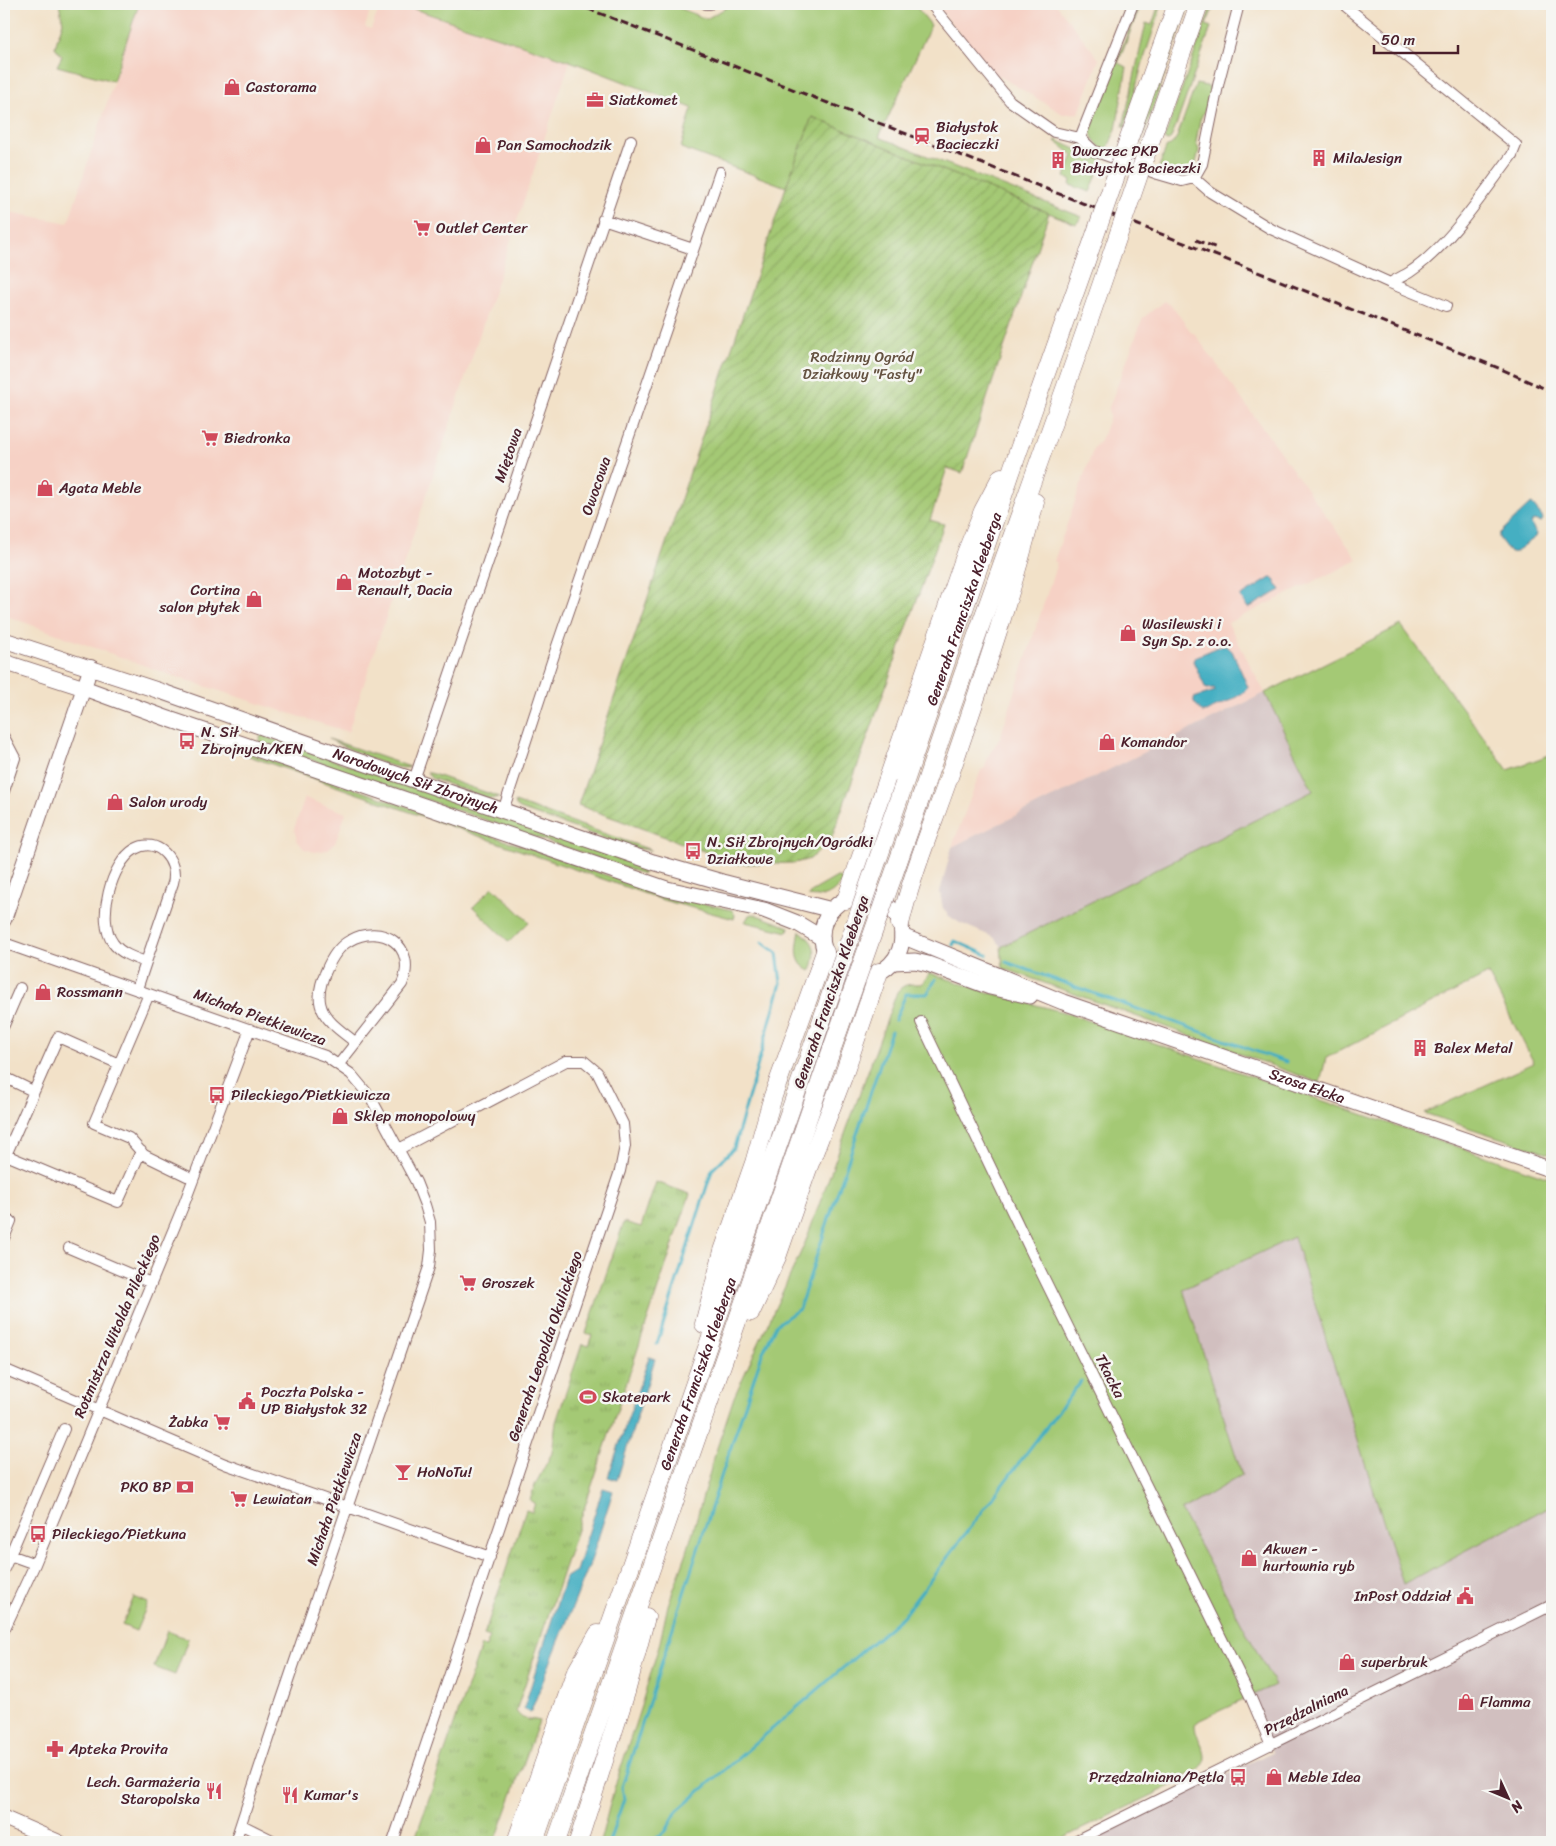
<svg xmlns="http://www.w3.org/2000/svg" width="1556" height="1846" viewBox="0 0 1556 1846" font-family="Sriracha,sans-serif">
	<defs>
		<pattern id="park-tufts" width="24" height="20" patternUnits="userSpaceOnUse" patternTransform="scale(1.25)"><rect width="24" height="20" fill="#a4c974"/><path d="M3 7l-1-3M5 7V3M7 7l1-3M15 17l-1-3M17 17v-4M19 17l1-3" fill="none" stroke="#8fac65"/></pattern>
		<pattern id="garden-furrows" width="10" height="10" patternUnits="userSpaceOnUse" patternTransform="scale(1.25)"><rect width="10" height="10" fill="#a4c974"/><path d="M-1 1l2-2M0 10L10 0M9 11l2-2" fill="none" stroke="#8fac65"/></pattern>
	</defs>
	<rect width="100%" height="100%" fill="#f6f6f2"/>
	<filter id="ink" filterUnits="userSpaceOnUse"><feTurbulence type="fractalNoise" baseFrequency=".02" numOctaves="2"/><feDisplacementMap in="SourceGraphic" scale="10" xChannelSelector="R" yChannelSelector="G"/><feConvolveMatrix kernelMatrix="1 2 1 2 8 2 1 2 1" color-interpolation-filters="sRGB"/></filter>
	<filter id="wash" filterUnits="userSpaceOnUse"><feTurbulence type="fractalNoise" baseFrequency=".0096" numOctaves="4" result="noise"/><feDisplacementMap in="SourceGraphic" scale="20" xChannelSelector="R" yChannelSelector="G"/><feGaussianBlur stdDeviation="1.12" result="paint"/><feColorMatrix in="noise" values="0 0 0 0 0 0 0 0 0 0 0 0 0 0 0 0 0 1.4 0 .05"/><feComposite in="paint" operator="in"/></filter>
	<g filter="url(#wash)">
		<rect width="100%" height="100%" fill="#f2e1c8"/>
		<path fill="#f6d1c5" d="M139 4H372L365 27 371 29 381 4H399L570 61 348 732 176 677 4 615V211L68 223Z
			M939 4H1056L1099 59 1079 113 1063 114 991 71 938 7Z
			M1164 301 1171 305 1192 333H1194L1358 560 1228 623 1265 693 952 847 981 770 985 768 988 756 1000 738 1057 563 1054 561 1094 447 1101 440 1110 416 1108 410 1143 318Z
			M305 798 346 813 335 843 327 850 315 852 304 849 297 840 294 829Z"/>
		<path fill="#d1bfbf" d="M1265 693 1313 791 1001 947 995 938 960 923 949 916 943 909 940 892 952 847Z
			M1294 1236 1403 1583 1552 1505V1842H1087L1272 1752 1249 1696 1275 1685 1180 1510 1242 1475 1183 1289Z"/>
		<path fill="#a4c974" stroke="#777450" d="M59 4H139L113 81 57 66 62 56 55 47 63 22Z
			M399 4H670L706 19 733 4H914L931 25 879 137 1082 217 1076 224 812 117 786 187 681 148 692 108 570 61Z
			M1139 4H1141L1118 63 1127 67 1116 129 1107 150C1096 146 1093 141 1090 130Z
			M1159 4H1162L1142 65 1125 128 1123 127 1146 23 1152 25Z
			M1185 4H1189L1142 138 1137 136Z
			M1212 4H1215L1206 25 1211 27 1177 123 1171 138 1167 141 1164 139Z
			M1196 84 1211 87 1207 105 1200 120 1196 142 1199 150 1195 167 1186 174 1181 175 1159 167 1166 148 1173 143 1177 137Z
			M1056 140 1088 155 1090 159 1095 161 1098 158 1103 160 1090 192 1070 185 1071 181 1065 177 1073 155 1055 141Z
			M1401 625 1508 770 1552 754V1155L1424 1113 1534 1063 1488 974 1326 1058 1320 1083 1003 968 1001 947 1313 791 1265 693Z
			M261 735 645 867 643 874 259 742Z
			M329 739 410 767C395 773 345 747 329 739Z
			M226 748 239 749 664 895 732 910 735 915 734 919 663 900Z
			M427 772 499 797 490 799 431 778Z
			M515 802 651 850 632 848 520 809 516 806Z
			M837 877 843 878C836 894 825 899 808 896L811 892Z
			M493 887 529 922 509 942 473 907Z
			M754 914 789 927 788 932 745 922 749 915Z
			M800 931C817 944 817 952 811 971 793 964 797 947 800 931Z
			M930 973 987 992 1063 1012 1552 1179V1505L1403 1584 1294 1237 1183 1289 1242 1475 1181 1511 1275 1685 1200 1720 1195 1724C1195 1731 1197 1736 1201 1743 1213 1769 1196 1770 1176 1781L1175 1784 1055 1842H600L614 1789 641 1706 660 1642 668 1605 687 1552 716 1451 734 1397 805 1243 897 992C904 983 911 984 922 984Z
			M134 1597 148 1603 136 1631 122 1625Z
			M167 1631 188 1639 175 1675 154 1667Z"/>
		<path fill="url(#park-tufts)" stroke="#777450" d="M656 1182 690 1194 516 1711C524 1723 528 1717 539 1721L495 1842H414L481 1646 486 1647 490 1637 484 1635 526 1510 532 1512 535 1503 530 1500 535 1485 552 1453 556 1422 582 1344 588 1346 592 1335 586 1333 624 1222 641 1227Z"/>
		<path fill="url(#garden-furrows)" stroke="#777450" d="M812 117 1049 213 962 473 947 468 930 520 944 524 831 840 810 859 795 863 739 864 578 805 786 187Z"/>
		<path fill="#44afc2" stroke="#476776" d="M1532 504 1542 516 1543 520 1541 522 1533 520 1531 524 1537 534 1536 537 1515 552 1510 553 1499 538V534L1528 506Z
			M1272 577 1281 590 1248 608 1240 597Z
			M1223 645 1228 647 1232 651 1248 687C1244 696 1215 707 1206 712H1202L1194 702V698L1215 691 1214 688 1206 689 1193 661 1195 657Z
			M649 1357 655 1359 617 1480 608 1477Z
			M603 1488 613 1491 591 1561 531 1711 528 1712 524 1708 565 1578 576 1571Z"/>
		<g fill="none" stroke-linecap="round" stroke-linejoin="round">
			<path stroke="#44afc2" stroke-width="3" d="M953 945 955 941 987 955
				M1006 962 1286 1062
				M895 1020 906 994H927L936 979
				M657 1344 712 1170 734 1148 781 983 777 953 762 942
				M609 1842 624 1799 622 1787 722 1474 762 1354 776 1325 799 1309 891 1031
				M652 1842 666 1831 677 1811 903 1616 1081 1381"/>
		</g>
	</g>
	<g filter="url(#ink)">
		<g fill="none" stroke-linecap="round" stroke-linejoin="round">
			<g stroke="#856362" stroke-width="12">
				<path id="street" d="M706 4H710
					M931 4 1010 101 1054 132 1080 138
					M1080 138 1094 151 1158 174 1182 181 1194 178 1202 164 1219 81 1239 4
					M1080 138 1133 4
					M1194 178 1210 192 1271 229 1390 283C1396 279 1404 276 1410 272 1449 246 1484 192 1512 155L1516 145 1343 4
					M603 219 693 249
					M1390 283 1446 306
					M4 737 15 758 4 791
					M414 780 631 140
					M503 811 557 646 720 172
					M4 943 325 1056 351 1074 371 1098 416 1182 425 1205 430 1222 431 1250 429 1267 280 1705 235 1842
					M137 989 146 962C134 958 120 953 113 943 96 920 111 863 135 849 157 836 179 861 173 883L146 962
					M149 994 94 1123 129 1138 144 1155 187 1176
					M921 1022 1040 1270 1251 1698 1271 1745
					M4 1025 20 988
					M119 1064 58 1037 6 1155 118 1202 141 1151
					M339 1064 402 984C418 946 382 922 349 941 338 947 331 959 326 971 309 1008 327 1021 355 1042
					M4 1077 33 1091
					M4 1217 11 1221 4 1238
					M69 1248 151 1283
					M4 1369 225 1464 490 1557
					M10 1555 35 1564
					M4 1569 64 1429
					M4 1630 35 1564 184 1204 250 1029
					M242 1825 276 1842
					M393 1842 620 1171 625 1146 623 1124 597 1072 584 1061H566L399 1149
					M1073 1842 1552 1605"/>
			</g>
			<g stroke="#856362" stroke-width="16">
				<path id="secondary" d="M4 920 91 667
					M4 1818 59 1842"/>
			</g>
			<g stroke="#856362" stroke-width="17">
				<g id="primary">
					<path id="s1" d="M4 640 163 692 355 760 653 862 722 882 832 910"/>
					<path d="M4 662 84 688 166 718 667 889 764 910 797 923 822 938"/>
					<circle cx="862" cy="936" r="40"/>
					<path id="s2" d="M902 936 1063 1002 1552 1170"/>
					<path d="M893 962 915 961 928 964 990 987 1030 996"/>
				</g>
			</g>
			<g stroke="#856362" stroke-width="19">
				<g id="highway">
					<path d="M1128 141 1177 4"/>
					<path d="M1148 148 1199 4"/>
					<path id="s3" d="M904 784 1018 452 1085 264"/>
					<path d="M923 791C981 617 1047 445 1106 271"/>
					<path d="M846 900 966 553 983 511 1001 477"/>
					<path d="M900 924C912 874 932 826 949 777 980 686 1012 595 1035 502"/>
					<path d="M751 1312 777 1257 807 1171 843 1077 879 972"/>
					<path d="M704 1324 723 1251 754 1163 773 1096 825 952"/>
					<path d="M516 1842 575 1674 598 1634"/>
					<path id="s4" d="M534 1842 810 1054"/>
					<path d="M556 1842 828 1060"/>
					<path d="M578 1842 626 1692 646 1617"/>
				</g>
			</g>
			<use href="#street" stroke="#fff" stroke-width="10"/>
			<use href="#secondary" stroke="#fff" stroke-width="14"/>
			<use href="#primary" stroke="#fff" stroke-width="15"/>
			<use href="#highway" stroke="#fff" stroke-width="18"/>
			<path stroke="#4a1f2b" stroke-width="3" stroke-dasharray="8 4" stroke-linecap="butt" d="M576 4 1273 278 1501 369 1552 392
				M1196 240 1217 248"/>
			<g stroke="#856362" stroke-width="19" stroke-linecap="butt">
				<path id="highway-bridge" d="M1085 264 1128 141
					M1106 271 1148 148
					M810 1054 904 784
					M828 1060 923 791"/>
			</g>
			<use href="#highway-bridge" stroke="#fff" stroke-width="18"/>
		</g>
	</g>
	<defs>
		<g id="shop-bare" transform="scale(1.35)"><path d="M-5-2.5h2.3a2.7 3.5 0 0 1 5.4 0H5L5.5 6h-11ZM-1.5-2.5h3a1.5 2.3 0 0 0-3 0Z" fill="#d1495b" stroke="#f6f6f2" stroke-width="2.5" paint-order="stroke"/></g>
		<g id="office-bare" transform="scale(1.35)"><path d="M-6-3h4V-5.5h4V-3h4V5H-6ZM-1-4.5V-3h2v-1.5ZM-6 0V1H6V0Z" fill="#d1495b" stroke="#f6f6f2" stroke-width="2.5" paint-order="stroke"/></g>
		<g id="station-bare" transform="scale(1.35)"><path d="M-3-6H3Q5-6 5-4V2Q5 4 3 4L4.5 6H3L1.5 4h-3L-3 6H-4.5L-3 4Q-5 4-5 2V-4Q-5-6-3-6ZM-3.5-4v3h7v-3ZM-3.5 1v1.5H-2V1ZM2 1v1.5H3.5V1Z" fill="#d1495b" stroke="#f6f6f2" stroke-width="2.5" paint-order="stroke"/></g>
		<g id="building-bare" transform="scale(1.35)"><path d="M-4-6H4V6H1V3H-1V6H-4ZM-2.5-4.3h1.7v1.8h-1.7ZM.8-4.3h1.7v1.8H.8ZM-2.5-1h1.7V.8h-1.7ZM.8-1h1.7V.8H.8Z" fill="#d1495b" stroke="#f6f6f2" stroke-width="2.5" paint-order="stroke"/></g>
		<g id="supermarket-bare" transform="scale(1.35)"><path d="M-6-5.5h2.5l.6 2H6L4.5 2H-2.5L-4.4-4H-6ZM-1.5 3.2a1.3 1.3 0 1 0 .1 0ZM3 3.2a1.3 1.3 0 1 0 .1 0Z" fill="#d1495b" stroke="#f6f6f2" stroke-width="2.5" paint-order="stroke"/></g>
		<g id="bus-bare" transform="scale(1.35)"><path d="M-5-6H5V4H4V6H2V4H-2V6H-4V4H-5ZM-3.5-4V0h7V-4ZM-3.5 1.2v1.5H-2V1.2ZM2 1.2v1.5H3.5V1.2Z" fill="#d1495b" stroke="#f6f6f2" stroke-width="2.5" paint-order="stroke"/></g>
		<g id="stadium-bare" transform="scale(1.35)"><path d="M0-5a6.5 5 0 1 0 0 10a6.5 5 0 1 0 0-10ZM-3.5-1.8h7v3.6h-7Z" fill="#d1495b" stroke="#f6f6f2" stroke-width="2.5" paint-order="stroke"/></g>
		<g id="civic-bare" transform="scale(1.35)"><path d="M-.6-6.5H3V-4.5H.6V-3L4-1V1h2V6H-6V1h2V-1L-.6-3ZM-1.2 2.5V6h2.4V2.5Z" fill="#d1495b" stroke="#f6f6f2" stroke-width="2.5" paint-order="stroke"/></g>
		<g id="bar-bare" transform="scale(1.35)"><path d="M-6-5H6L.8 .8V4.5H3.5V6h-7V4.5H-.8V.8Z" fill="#d1495b" stroke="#f6f6f2" stroke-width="2.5" paint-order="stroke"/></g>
		<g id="bank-bare" transform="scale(1.35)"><path d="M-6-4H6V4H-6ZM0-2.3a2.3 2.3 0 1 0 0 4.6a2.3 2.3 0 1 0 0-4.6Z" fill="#d1495b" stroke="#f6f6f2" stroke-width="2.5" paint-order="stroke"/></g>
		<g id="pharmacy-bare" transform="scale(1.35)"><path d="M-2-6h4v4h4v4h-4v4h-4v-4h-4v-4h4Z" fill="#d1495b" stroke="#f6f6f2" stroke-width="2.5" paint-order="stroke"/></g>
		<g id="restaurant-bare" transform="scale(1.35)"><path d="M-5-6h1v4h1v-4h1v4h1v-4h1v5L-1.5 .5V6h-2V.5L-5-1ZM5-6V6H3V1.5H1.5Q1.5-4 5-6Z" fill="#d1495b" stroke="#f6f6f2" stroke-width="2.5" paint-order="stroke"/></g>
	</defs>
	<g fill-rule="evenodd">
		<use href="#shop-bare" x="232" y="87"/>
		<use href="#office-bare" x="595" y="100"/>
		<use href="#station-bare" x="922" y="136"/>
		<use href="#shop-bare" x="483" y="145"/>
		<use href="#building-bare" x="1319" y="158"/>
		<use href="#building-bare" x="1058" y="160"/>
		<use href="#supermarket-bare" x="422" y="228"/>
		<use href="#supermarket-bare" x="210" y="438"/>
		<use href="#shop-bare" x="45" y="488"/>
		<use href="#shop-bare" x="344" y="582"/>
		<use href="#shop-bare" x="254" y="599"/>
		<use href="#shop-bare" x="1128" y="633"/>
		<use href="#bus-bare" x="187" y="741"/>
		<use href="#shop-bare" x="1107" y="742"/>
		<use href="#shop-bare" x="115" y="802"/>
		<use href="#bus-bare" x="693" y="851"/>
		<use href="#shop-bare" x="43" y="992"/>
		<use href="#building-bare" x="1420" y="1048"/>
		<use href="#bus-bare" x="217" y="1095"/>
		<use href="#shop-bare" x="340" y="1116"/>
		<use href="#supermarket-bare" x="468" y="1283"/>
		<use href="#stadium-bare" x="588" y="1397"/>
		<use href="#civic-bare" x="247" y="1401"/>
		<use href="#supermarket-bare" x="222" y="1422"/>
		<use href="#bar-bare" x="403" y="1472"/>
		<use href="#bank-bare" x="185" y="1487"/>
		<use href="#supermarket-bare" x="239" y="1499"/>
		<use href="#bus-bare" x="38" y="1534"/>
		<use href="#shop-bare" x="1249" y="1558"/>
		<use href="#civic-bare" x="1465" y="1596"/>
		<use href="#shop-bare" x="1347" y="1662"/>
		<use href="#shop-bare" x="1466" y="1702"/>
		<use href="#pharmacy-bare" x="55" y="1749"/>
		<use href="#bus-bare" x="1238" y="1777"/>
		<use href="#shop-bare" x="1274" y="1777"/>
		<use href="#restaurant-bare" x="214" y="1791"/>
		<use href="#restaurant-bare" x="290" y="1795"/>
	</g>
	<g text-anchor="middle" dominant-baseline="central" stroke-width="5" stroke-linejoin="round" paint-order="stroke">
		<g font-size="15" fill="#4a1f2b" stroke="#f6f6f2" text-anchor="start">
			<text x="246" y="87">Castorama</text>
			<text x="609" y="100">Siatkomet</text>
			<text x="936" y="127">Białystok<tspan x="936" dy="17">Bacieczki</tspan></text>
			<text x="497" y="145">Pan Samochodzik</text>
			<text x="1072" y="151">Dworzec PKP<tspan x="1072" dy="17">Białystok Bacieczki</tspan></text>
			<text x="1333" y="158">MilaJesign</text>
			<text x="436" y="228">Outlet Center</text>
			<text x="224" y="438">Biedronka</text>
			<text x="59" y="488">Agata Meble</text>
			<text x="358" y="573">Motozbyt -<tspan x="358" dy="17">Renault, Dacia</tspan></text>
			<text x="240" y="590" text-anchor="end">Cortina<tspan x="240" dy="17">salon płytek</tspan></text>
			<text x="1142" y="624">Wasilewski i<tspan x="1142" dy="17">Syn Sp. z o.o.</tspan></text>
			<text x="201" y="732">N. Sił<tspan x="201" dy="17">Zbrojnych/KEN</tspan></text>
			<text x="1121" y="742">Komandor</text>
			<text x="129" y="802">Salon urody</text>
			<text x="707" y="842">N. Sił Zbrojnych/Ogródki<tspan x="707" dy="17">Działkowe</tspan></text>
			<text x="57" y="992">Rossmann</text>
			<text x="1434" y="1048">Balex Metal</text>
			<text x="231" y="1095">Pileckiego/Pietkiewicza</text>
			<text x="354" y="1116">Sklep monopolowy</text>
			<text x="482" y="1283">Groszek</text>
			<text x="261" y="1392">Poczta Polska -<tspan x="261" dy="17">UP Białystok 32</tspan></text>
			<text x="602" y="1397">Skatepark</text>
			<text x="208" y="1422" text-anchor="end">Żabka</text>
			<text x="417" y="1472">HoNoTu!</text>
			<text x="171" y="1487" text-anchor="end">PKO BP</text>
			<text x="253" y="1499">Lewiatan</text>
			<text x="52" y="1534">Pileckiego/Pietkuna</text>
			<text x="1263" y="1549">Akwen -<tspan x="1263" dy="17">hurtownia ryb</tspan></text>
			<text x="1451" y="1596" text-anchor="end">InPost Oddział</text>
			<text x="1361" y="1662">superbruk</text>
			<text x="1480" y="1702">Flamma</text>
			<text x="69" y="1749">Apteka Provita</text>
			<text x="1224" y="1777" text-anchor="end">Przędzalniana/Pętla</text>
			<text x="1288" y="1777">Meble Idea</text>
			<text x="200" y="1782" text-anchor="end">Lech. Garmażeria<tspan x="200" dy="17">Staropolska</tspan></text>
			<text x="304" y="1795">Kumar's</text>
		</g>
		<g font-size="15" fill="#655241" stroke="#f6f6f2">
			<text x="862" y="357">Rodzinny Ogród<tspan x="862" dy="17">Działkowy "Fasty"</tspan></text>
		</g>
		<g font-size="15" fill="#4a1f2b" stroke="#f6f6f2">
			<text transform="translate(508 455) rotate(-71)">Miętowa</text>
			<text transform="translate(596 486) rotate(-71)">Owocowa</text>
			<text stroke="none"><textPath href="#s3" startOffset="185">Generała Franciszka Kleeberga</textPath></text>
			<text stroke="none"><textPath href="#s1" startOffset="435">Narodowych Sił Zbrojnych</textPath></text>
			<text transform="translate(831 992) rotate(-71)">Generała Franciszka Kleeberga</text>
			<text transform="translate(260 1017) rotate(20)">Michała Pietkiewicza</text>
			<text stroke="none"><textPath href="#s2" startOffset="432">Szosa Ełcka</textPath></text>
			<text transform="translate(117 1326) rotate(-67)">Rotmistrza Witolda Pileckiego</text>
			<text transform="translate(545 1346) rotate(-71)">Generała Leopolda Okulickiego</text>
			<text stroke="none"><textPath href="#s4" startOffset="496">Generała Franciszka Kleeberga</textPath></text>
			<text transform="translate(1110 1376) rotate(63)">Tkacka</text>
			<text transform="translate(334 1499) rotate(-71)">Michała Pietkiewicza</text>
			<text transform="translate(1306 1710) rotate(-27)">Przędzalniana</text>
		</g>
	</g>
	<rect width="1556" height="1846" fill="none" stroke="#f6f6f2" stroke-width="20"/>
	<g transform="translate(1508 1798) rotate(134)" stroke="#f6f6f2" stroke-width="4" paint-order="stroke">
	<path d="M0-4L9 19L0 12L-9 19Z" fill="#4a1f2b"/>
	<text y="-8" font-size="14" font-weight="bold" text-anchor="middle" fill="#4a1f2b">N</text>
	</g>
	<path d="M1374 45v8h84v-8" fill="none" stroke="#4a1f2b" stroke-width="2.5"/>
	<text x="1381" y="45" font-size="15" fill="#4a1f2b" stroke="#f6f6f2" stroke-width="4" paint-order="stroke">50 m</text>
</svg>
